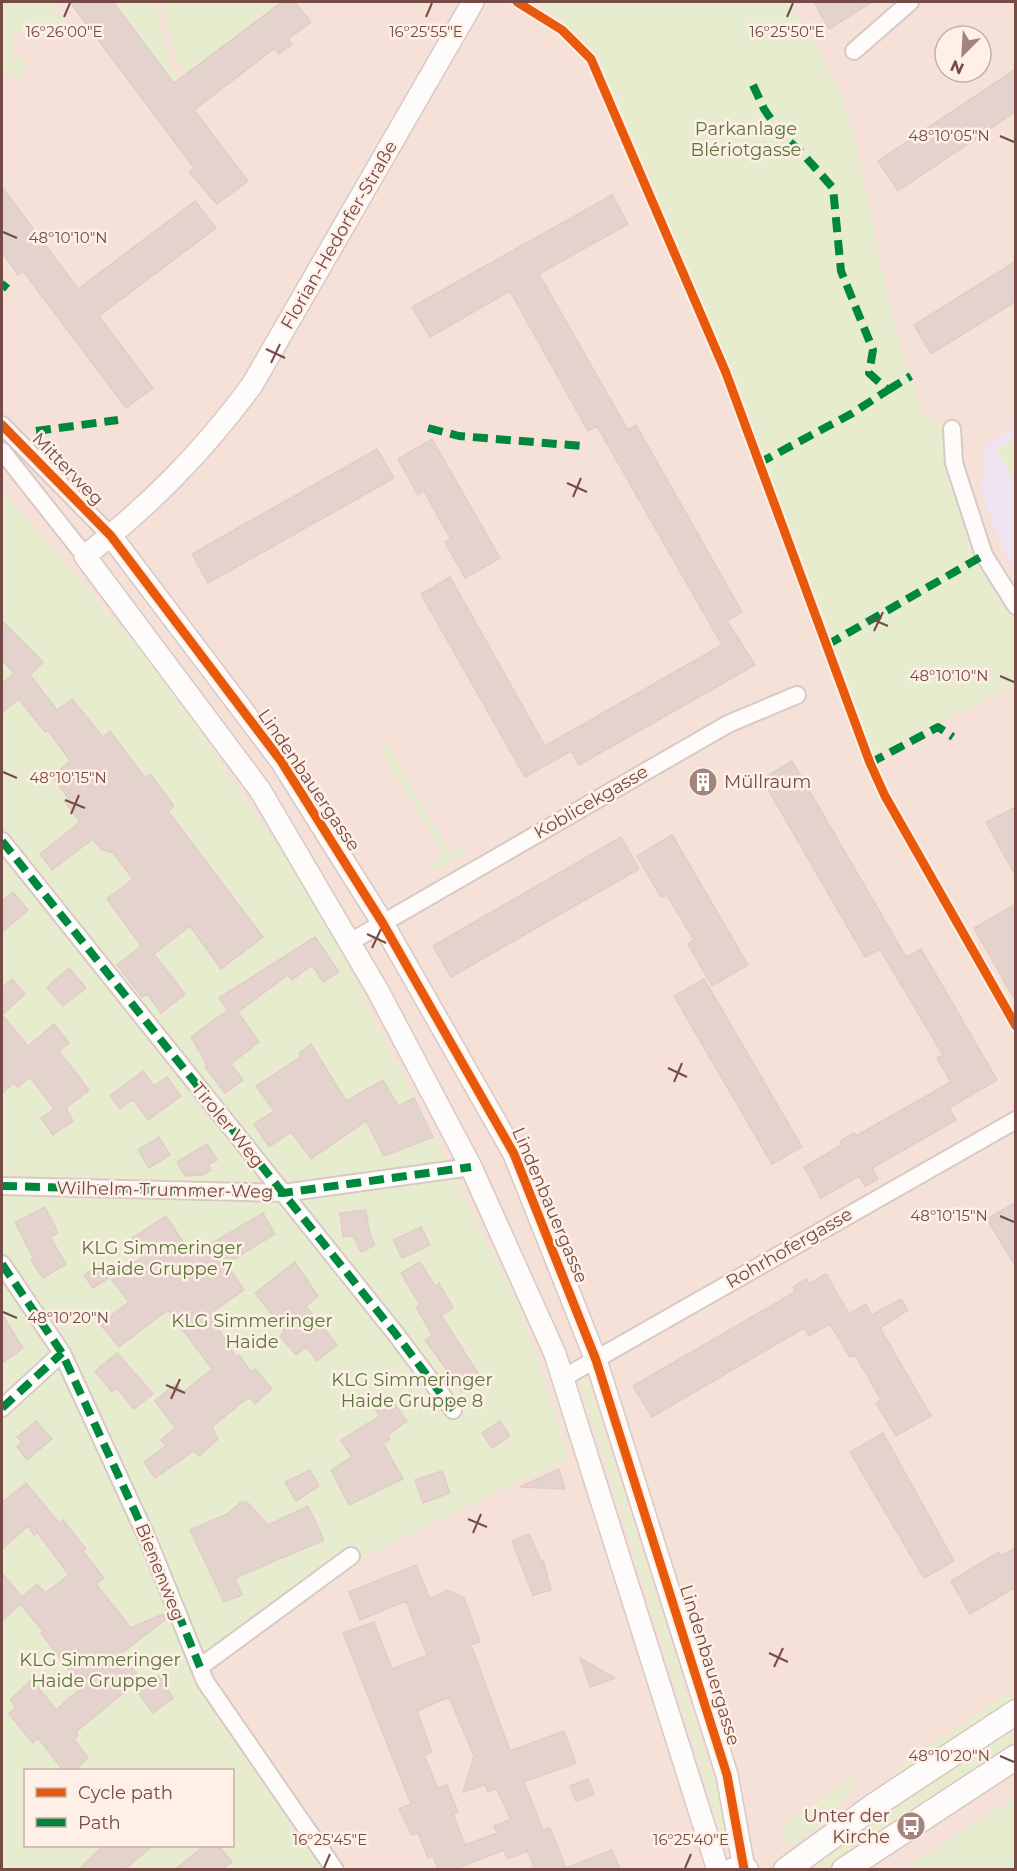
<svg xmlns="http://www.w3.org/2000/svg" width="1017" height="1871" viewBox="0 0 1017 1871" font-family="Montserrat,sans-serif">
	<rect width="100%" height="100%" fill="#f7ece6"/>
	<path fill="#f5e1d7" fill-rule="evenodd" d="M2 2H1015V1869H323L198 1691 207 1671 369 1554 568 1458 152 662 2 492ZM945 36H981V72H945Z"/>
	<path fill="#efe3f1" d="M1015 427V574L1001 544 979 486 987 467 981 448Z"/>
	<path fill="#e8eccf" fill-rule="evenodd" d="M2 2H50L67 23 52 37 16 31 11 56 26 60 22 79 2 73Z
		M113 2H155L170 67 186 87 180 91Z
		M162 2H282L186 73 176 60Z
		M539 2H789L816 44 842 96 857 147 894 327 925 416 952 429 984 555 1015 606V685L869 759 726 373 642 159 601 69 584 41Z
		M1015 439V482L996 450Z
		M2 492 152 662 318 905 522 1311 568 1458 369 1554 207 1671 198 1691 323 1869H2ZM26 1770H232V1846H26Z
		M387 745 450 853 462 847 465 853 433 871 429 865 444 856 380 749Z
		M582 1377 588 1379 713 1779H718L729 1840 718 1842 716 1828 720 1826 580 1382Z
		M1015 1689V1697L900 1774 896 1772 898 1767Z
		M1015 1727V1742L824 1869 804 1870Z
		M852 1778 855 1782C839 1809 818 1829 791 1845L782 1837 787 1822Z
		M1015 1797V1869H905L919 1860Z"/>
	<path fill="#e4d2cd" stroke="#e0cdc8" stroke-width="1.5" fill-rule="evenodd" d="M70 2H113L174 83 282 2H295L311 22 288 39 292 44 279 54 275 48 194 110 248 181 217 204 189 172 194 168Z
		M814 2H872L829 29Z
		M1016 69V111L898 191 878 161Z
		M2 187 78 289 195 201 216 228 99 316 153 388 126 408 23 271 18 275 2 252Z
		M612 195 628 224 539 274 628 430 636 425 742 612 727 621 755 665 579 765 571 751 525 777 421 594 450 577 545 746 722 645 597 426 588 431 510 291 430 337 412 307Z
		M1016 261V301L931 354 914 325Z
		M432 439 500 558 465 578 445 542 451 539 437 515 424 491 418 495 398 459Z
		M377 449 394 478 208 583 192 554Z
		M2 621 43 662 30 675 57 710 72 699 103 737 110 731 145 778 150 774 174 806 168 811 263 937 221 969 190 926 154 954 185 994 161 1013 147 994 142 997 117 965 141 946 107 899 133 879 113 853 101 849 93 839 52 870 40 854 80 822 65 802 69 799 52 776 70 761 48 730 45 732 19 699 2 713V684L14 673 2 660Z
		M792 761 906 957 921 949 997 1080 949 1108 956 1120 872 1168 878 1179 865 1186 859 1176 821 1198 804 1167 842 1145 840 1141 854 1133 856 1136 951 1082 937 1058 943 1055 880 949 865 957 762 779Z
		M1016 807V877L986 822Z
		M672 835 748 965 712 986 688 944 694 940 667 895 661 897 637 856Z
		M621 837 639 869 451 977 433 946Z
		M13 892 28 910 2 932V902Z
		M1016 904V1002L974 928Z
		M315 937 339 972 323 982 312 965 292 980 288 975 238 1012 259 1042 231 1064 243 1080 225 1093 205 1067 207 1065 191 1037 228 1010 219 998Z
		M69 968 86 988 63 1006 47 987Z
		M12 979 25 994 2 1015V988Z
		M704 979 802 1147 772 1164 674 996Z
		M2 1015 28 1046 54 1024 69 1043 59 1051 89 1090 66 1108 73 1121 53 1135 41 1118 54 1109 30 1077 18 1087 14 1083 2 1093Z
		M311 1044 346 1101 383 1080 398 1106 414 1098 433 1137 384 1156 366 1121 311 1159 291 1132 269 1147 254 1124 274 1111 256 1086 301 1057 299 1053Z
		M143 1071 154 1086 167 1077 181 1096 148 1120 133 1099 120 1109 110 1096Z
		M159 1137 170 1155 149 1168 138 1150Z
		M207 1144 217 1160 208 1165 211 1170 202 1175 185 1176 177 1162Z
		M1016 1202V1267L987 1219Z
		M45 1207 58 1233 50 1237 66 1264 43 1278 31 1260 33 1258 15 1222Z
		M366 1210 369 1231 375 1245 361 1252 353 1236 343 1237 340 1213Z
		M263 1213 275 1234 226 1264 244 1290 209 1314 236 1357 239 1355 251 1372 255 1368 272 1389 255 1404 250 1398 245 1400 212 1427 218 1439 199 1456 194 1451 155 1478 144 1462 166 1446 161 1440 175 1428 155 1401 176 1384 183 1392 212 1369 168 1310 119 1347 100 1324 129 1302 112 1280 143 1256 132 1238 166 1216 192 1255Z
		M421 1227 430 1245 402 1258 393 1240Z
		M295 1262 318 1296 306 1306 337 1345 317 1361 306 1347 296 1355 280 1336 285 1331 255 1293Z
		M420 1262 435 1286 439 1283 453 1308 441 1315 481 1378 462 1391 425 1340 432 1335 416 1307 420 1305 401 1273Z
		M101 1264 110 1277 93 1288 84 1275Z
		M826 1274 849 1314 866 1304 872 1315 901 1299 908 1310 880 1328 931 1416 896 1436 876 1403 881 1400 868 1377 855 1355 850 1357 830 1324 809 1336 804 1328 652 1417 633 1386 795 1292 793 1287 806 1279 809 1284Z
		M2 1314 23 1348 2 1363Z
		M117 1353 153 1394 134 1409 117 1388 112 1392 95 1371Z
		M388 1395 407 1421 388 1435 390 1439 383 1443 403 1479 349 1505 331 1470 352 1457 341 1440 380 1416 373 1406Z
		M36 1421 52 1439 27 1460 17 1447 22 1442 17 1437Z
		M500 1421 510 1436 492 1448 482 1433Z
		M883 1433 954 1561 924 1578 850 1452Z
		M559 1469 565 1489 520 1487Z
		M310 1470 319 1486 296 1501 285 1482Z
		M442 1471 450 1493 423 1503 415 1480Z
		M26 1483 59 1523 63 1520 86 1549 83 1551 104 1578 96 1584 131 1628 163 1614 166 1619 122 1653 140 1679 76 1732 78 1735 74 1739 88 1758 75 1770H63L38 1738 33 1743 9 1714 16 1707 10 1700 32 1679 56 1710 82 1687 41 1633 43 1631 20 1604 2 1621V1573L22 1597 37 1584 45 1593 69 1575 37 1532 34 1535 28 1526 2 1549V1503Z
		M246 1501 268 1525 308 1506 324 1540 235 1578 242 1595 224 1602 190 1530 227 1514 241 1502 243 1504Z
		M529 1534 541 1561 543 1560 551 1590 533 1595 512 1541Z
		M1016 1548V1587L970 1614 951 1581 999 1552 1001 1556Z
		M416 1565 430 1599 447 1590 464 1598 480 1641 471 1645 510 1751 564 1731 576 1763 524 1782 543 1830 550 1828 566 1868 612 1850 620 1869H535L527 1851 507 1859 504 1850 455 1869H438L433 1856 428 1858 418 1833 412 1835 399 1809 411 1804 343 1633 374 1622 392 1669 427 1655 406 1601 360 1620 349 1592ZM449 1697 474 1756 463 1792 485 1785 488 1792 496 1788 511 1819 494 1826 497 1833 465 1845 453 1814 458 1812 447 1785 438 1789 424 1755 432 1752 417 1711Z
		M580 1658 615 1678 590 1687Z
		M160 1675 173 1698 153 1713 137 1691Z
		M588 1779 594 1794 576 1801 570 1786Z
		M104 1845H154L125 1869H79Z
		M205 1845H218L232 1862 222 1869H176Z"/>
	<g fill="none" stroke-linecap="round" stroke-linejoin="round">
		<g stroke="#d8c9c4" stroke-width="20">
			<path id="minor" d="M854 51 910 2
				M2 425 111 536
				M952 429 954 463 984 555 1016 606
				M2 451 85 556
				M2 841 395 1333 453 1410
				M350 942 728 724 797 695
				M2 1186 283 1193 471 1167
				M2 1264 62 1353 148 1540 205 1681 335 1870
				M563 1378 1016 1120
				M2 1408 62 1353
				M200 1667 351 1556"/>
		</g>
		<g stroke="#d8c9c4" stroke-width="24">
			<path id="tertiary" d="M473 2 252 385C203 452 150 505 85 556L260 790 378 991 471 1167 555 1354 718 1870
				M111 536 281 761 382 922 514 1154 596 1360 727 1775 744 1869"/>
		</g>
		<g stroke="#d7c7c3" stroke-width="27">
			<path id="secondary" d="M734 1870H746
				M786 1870 875 1805 1016 1712
				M844 1870 1016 1757"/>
		</g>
		<use href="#minor" stroke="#fefcfb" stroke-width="16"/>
		<use href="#tertiary" stroke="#fefcfb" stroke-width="21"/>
		<use href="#secondary" stroke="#fefcfb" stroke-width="24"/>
		<path stroke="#00873e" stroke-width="8" stroke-dasharray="15 8" stroke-linecap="butt" d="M753 85 764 109 782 135 802 153 833 188 841 271 873 350 869 373 888 390 851 414 759 463
			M2 289 7 283
			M888 390 911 376
			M428 428 459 436 582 446
			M36 431 118 420
			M827 645 984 555
			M870 763 938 727 953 737
			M2 841 395 1333 453 1410
			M2 1186 283 1193 471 1167
			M2 1264 62 1353 148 1540 200 1667
			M2 1408 62 1353"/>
		<g stroke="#fff0e7" stroke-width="13">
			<path id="cycleway" d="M517 2 562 30 591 59 726 373 870 763 885 796 1016 1026
				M2 425 111 536 281 761 382 922 514 1154 596 1360 727 1775 744 1869"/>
		</g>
		<use href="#cycleway" stroke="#e8590c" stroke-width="9"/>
	</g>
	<path fill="none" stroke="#764b45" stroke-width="2" d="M64 17 70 3M426 17 432 3M787 17 793 3M1000 136 1014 142M3 232 17 238M266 349 285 358M271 363 280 344M567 483 587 492M573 497 581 478M869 618 888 626M874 631 883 612M1000 676 1014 682M3 772 17 778M65 800 85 808M71 814 79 795M367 934 386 943M372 948 381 929M668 1068 687 1077M674 1082 682 1063M1000 1216 1014 1222M3 1312 17 1318M166 1385 185 1393M171 1399 180 1379M468 1519 487 1527M473 1533 481 1514M769 1653 788 1662M774 1667 783 1648M1000 1756 1014 1762M324 1868 330 1854M685 1868 691 1854"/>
	<defs>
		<g id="building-disc" transform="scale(1.5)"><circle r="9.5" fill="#a3837d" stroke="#fff0e7"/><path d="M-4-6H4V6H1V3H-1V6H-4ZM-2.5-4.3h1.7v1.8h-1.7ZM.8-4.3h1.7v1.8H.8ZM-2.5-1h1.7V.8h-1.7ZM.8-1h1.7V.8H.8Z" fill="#fff"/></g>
		<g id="bus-disc" transform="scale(1.5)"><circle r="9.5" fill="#a3837d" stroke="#fff0e7"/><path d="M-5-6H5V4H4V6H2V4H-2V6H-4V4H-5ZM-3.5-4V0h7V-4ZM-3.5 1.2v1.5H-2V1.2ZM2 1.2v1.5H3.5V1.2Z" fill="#fff"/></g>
	</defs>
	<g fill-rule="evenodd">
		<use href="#building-disc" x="703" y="782"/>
		<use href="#bus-disc" x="911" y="1826"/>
	</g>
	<g text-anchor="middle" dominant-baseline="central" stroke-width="5" stroke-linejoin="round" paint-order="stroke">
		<g font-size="18" fill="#5a773a" stroke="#fff0e7">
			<text x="746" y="129">Parkanlage<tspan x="746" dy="21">Blériotgasse</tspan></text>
			<text x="162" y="1248">KLG Simmeringer<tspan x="162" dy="21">Haide Gruppe 7</tspan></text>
			<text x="252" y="1321">KLG Simmeringer<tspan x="252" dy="21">Haide</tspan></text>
			<text x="412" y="1380">KLG Simmeringer<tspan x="412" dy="21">Haide Gruppe 8</tspan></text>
			<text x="100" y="1660">KLG Simmeringer<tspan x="100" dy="21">Haide Gruppe 1</tspan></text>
		</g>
		<g font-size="18" fill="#764b45" stroke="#fff0e7">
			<text transform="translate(339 235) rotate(-60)">Florian-Hedorfer-Straße</text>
			<text transform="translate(68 469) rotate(46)">Mitterweg</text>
			<text transform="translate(309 780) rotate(56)">Lindenbauergasse</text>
			<text transform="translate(591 802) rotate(-30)">Koblicekgasse</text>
			<text transform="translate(228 1125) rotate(51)">Tiroler Weg</text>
			<text transform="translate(165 1190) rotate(1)">Wilhelm-Trummer-Weg</text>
			<text transform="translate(550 1205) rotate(67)">Lindenbauergasse</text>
			<text transform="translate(789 1248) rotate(-30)">Rohrhofergasse</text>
			<text transform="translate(160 1572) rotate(68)">Bienenweg</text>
			<text transform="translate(710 1665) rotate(73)">Lindenbauergasse</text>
		</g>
		<g font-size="18" fill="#764b45" stroke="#fff0e7" text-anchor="start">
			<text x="724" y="782">Müllraum</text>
			<text x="890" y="1816" text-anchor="end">Unter der<tspan x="890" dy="21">Kirche</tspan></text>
		</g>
	</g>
	<g font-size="15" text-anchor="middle" fill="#764b45" stroke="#fff0e7" stroke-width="5" stroke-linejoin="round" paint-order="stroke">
		<text x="426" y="37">16°25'55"E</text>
		<text x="787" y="37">16°25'50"E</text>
		<text x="64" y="37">16°26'00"E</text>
		<text x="949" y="141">48°10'05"N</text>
		<text x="68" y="243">48°10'10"N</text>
		<text x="949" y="681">48°10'10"N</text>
		<text x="68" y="783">48°10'15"N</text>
		<text x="949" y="1221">48°10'15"N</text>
		<text x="68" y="1323">48°10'20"N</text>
		<text x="949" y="1761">48°10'20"N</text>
		<text x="330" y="1845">16°25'45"E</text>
		<text x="691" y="1845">16°25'40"E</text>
	</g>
	<rect width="1017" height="1871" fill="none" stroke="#764b45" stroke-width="6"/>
	<rect x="24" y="1769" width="210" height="78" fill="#fff0e7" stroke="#c8aea6" stroke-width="1.5"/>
	<rect x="36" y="1788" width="30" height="9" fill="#e8590c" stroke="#c8aea6" stroke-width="1.5"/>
	<text x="78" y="1799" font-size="18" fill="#764b45">Cycle path</text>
	<rect x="36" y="1818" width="30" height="9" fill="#00873e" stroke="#c8aea6" stroke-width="1.5"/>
	<text x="78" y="1829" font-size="18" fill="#764b45">Path</text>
	<g transform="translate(963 54) rotate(204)"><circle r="28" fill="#fff0e7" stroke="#c8aea6" stroke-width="1.5"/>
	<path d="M0-4.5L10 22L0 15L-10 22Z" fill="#a3837d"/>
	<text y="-9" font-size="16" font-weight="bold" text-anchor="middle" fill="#764b45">N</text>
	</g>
</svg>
